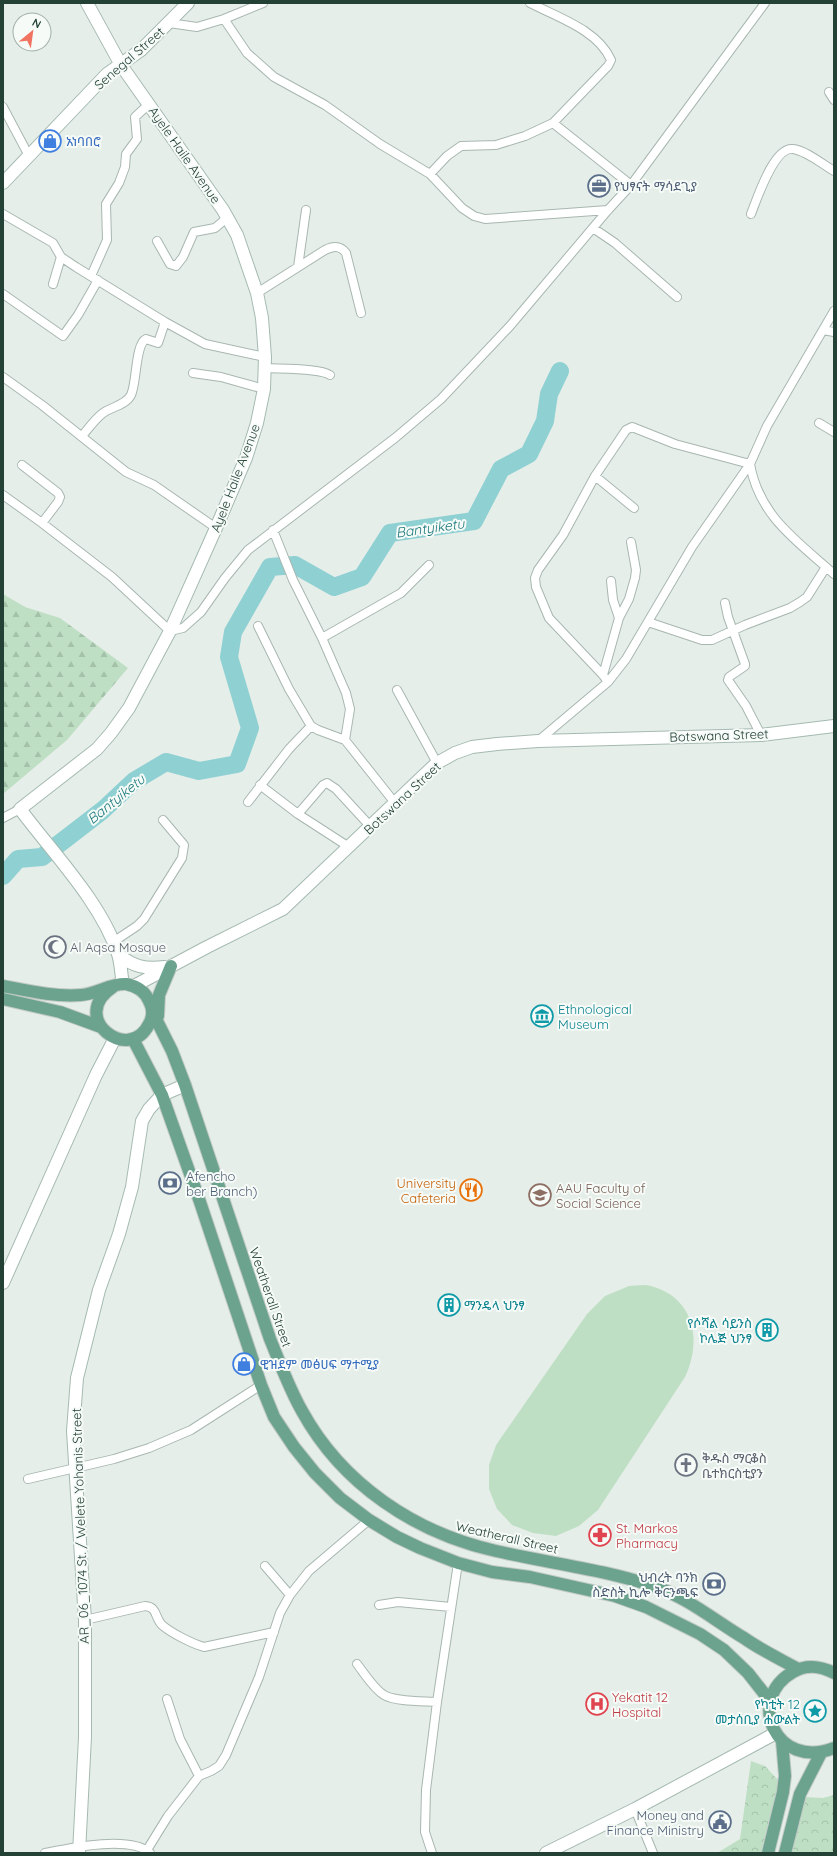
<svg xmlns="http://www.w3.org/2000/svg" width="837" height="1856" viewBox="0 0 837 1856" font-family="Quicksand,'Noto Sans Ethiopic',sans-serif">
	<defs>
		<pattern id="forest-firs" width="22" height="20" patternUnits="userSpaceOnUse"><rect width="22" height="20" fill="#bfdfc4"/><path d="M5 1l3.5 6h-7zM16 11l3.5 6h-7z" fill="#a4c1a9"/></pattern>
		<pattern id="park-crowns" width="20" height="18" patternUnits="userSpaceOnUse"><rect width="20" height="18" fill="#bfdfc4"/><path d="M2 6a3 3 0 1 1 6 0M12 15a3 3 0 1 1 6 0" fill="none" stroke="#a4c1a9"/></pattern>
	</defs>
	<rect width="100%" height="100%" fill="#e6eee9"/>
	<path fill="url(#forest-firs)" d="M3 594 25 607 60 618 128 668 67 740 3 794Z"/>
	<path fill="url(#park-crowns)" d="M751 1761 765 1766 779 1781 761 1853H717L740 1839Z
		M834 1795V1853H792L805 1797 823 1798Z"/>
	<path fill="#bfdfc4" d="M629 1286C636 1286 644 1284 651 1286 695 1298 702 1341 685 1377L598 1510 579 1526 556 1536 533 1533 512 1525 497 1509 489 1489V1465L496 1445 587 1314 605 1296Z"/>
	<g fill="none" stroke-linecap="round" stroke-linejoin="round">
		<path stroke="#8fd0d2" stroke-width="18" d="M3 876 18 859 42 857 103 810 134 781 166 762 199 771 237 764 250 728 229 657 233 632 270 567 295 565 334 587 362 577 390 533 474 521 501 469 529 454 545 421 549 394 560 371"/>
		<g stroke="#a8b7b0" stroke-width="10">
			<path id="street" d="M530 3C557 17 598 30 611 60L608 66 553 123 631 185
				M224 19 263 3
				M169 23 197 27 224 19 247 53 274 77 325 105 380 144 430 174 462 208 474 216 485 219 608 210
				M829 92 834 100
				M3 107 29 156
				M430 174 447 156 461 146 496 145 525 136 553 123
				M3 214 53 243 61 257 76 267 165 322 205 344 265 357
				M751 214C757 199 774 146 793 149 807 151 822 164 834 171
				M593 228 615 243 677 297
				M157 241 170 264 176 266 183 257 194 232 215 228 228 217
				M298 267 306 210
				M91 276 107 240 106 204 119 183 125 167 126 154 137 139 135 117 149 104
				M53 284 61 257
				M257 293 325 250C333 246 340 245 346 253L361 313
				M3 294 63 336 78 315 98 280
				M823 330 834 332
				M265 368C280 369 320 368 330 375
				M193 373 221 377 264 389
				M3 377 42 405 126 472 154 485 216 528
				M819 423 834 432
				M82 436C88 429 95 419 103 413 111 407 126 405 131 395 137 383 135 344 146 339L158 343 165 322
				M22 465 58 493 60 497 58 502 42 523
				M595 476 634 508
				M3 495 42 523 112 577 170 631 183 628 201 612 225 578 248 550 395 438 441 399 510 326 608 210 631 185 765 3
				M273 530 293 580 322 638 346 693 350 709 345 740
				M611 581 613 600 619 618
				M725 603 728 617 745 664V666L729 677 728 680 746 706 761 735
				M648 622 702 640H712L745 625 790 608 800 602 807 597 826 567
				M258 626 289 689 311 726 318 730 345 740 395 803
				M322 638 401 593 429 565
				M603 675 619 618 629 599 635 578 636 570 631 542
				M608 682 603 675 549 618 536 587 535 578 538 570 563 535 595 476 626 430 632 427 675 444 750 464C759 516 797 541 834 574
				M397 690 437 763
				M538 741 608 682 626 659 692 547 750 464 767 426 834 311
				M260 785 298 814
				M248 802 289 749 311 726
				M3 818 20 809
				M349 847 298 814 323 785 327 783 336 789 371 827
				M113 942 137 926 144 919 182 858 184 845 163 820
				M28 1479 114 1459 149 1448 191 1430 261 1385
				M265 1566 290 1595
				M379 1605 398 1602 451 1607
				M85 1620 145 1606C158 1607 154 1617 162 1625 171 1633 193 1644 204 1647L274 1632
				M357 1664C365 1674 373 1688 384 1695 396 1702 423 1701 437 1702
				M167 1699 180 1739 199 1776
				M635 1809 653 1853
				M147 1850 168 1816 199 1776 211 1771 219 1766 226 1755 259 1677 280 1613 290 1595 309 1571 369 1520
				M45 1853C70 1848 130 1835 150 1853
				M432 1853 425 1832 426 1790 437 1702 458 1563"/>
		</g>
		<g stroke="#a4bab0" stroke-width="14">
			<path id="secondary" d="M87 3 121 65 223 210 237 235 257 293 262 318 265 357 264 389 257 423 246 458 216 528 170 631 129 708 111 733 97 749 20 809C52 852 101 902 118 954 121 963 121 974 123 984
				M3 183 107 74 141 50 188 3
				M119 955C134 967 145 969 164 967
				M134 986 207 947 283 909 423 776 437 763 455 753 472 747 497 744 538 741 761 735 834 726
				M3 1283 96 1075 115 1038
				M79 1853 85 1737V1620L73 1431 77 1378 99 1290 119 1234 132 1187 142 1121 149 1109 162 1095 185 1085
				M546 1853 635 1809 776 1733"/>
		</g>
		<g stroke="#c2cac7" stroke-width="14">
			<path id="primary" d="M3 986C29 991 55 997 81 995 96 994 111 983 126 984 136 986 145 991 149 1001 153 1008 153 1017 149 1024 129 1065 67 1017 113 987
				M3 999 60 1012 101 1027
				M152 1011 172 1051 185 1085 270 1339C280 1363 289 1388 302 1411 342 1484 415 1533 496 1551 548 1563 602 1569 653 1586 687 1597 714 1620 744 1638 761 1650 780 1659 798 1669
				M158 1016 159 995 171 966
				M133 1039 162 1095 200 1202 261 1385 274 1417 294 1447 315 1473 340 1498 369 1520 397 1537 420 1548 458 1563 492 1572 530 1577 615 1596 646 1607 700 1634 724 1650 748 1673 770 1701
				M834 1673C820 1666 807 1664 793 1672 745 1699 776 1771 834 1748
				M768 1853 783 1792 785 1776 782 1741
				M785 1853 800 1794 821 1753"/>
		</g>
		<use href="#street" stroke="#fff" stroke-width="8"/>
		<use href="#secondary" stroke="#fff" stroke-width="12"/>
		<use href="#primary" stroke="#6ba38e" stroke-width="12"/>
	</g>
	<defs>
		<g id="shop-ring" transform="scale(1.15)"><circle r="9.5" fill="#f6fbf8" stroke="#3f7fe0" stroke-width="1.5"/><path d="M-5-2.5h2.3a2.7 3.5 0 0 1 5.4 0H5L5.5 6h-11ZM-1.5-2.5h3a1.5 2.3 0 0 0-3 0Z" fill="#3f7fe0"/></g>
		<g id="office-ring" transform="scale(1.15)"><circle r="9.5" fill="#f6fbf8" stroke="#5c6f8a" stroke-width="1.5"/><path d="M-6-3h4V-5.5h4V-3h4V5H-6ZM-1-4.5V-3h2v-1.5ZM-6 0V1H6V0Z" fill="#5c6f8a"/></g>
		<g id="mosque-ring" transform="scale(1.15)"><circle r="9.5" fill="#f6fbf8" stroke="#6b7280" stroke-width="1.5"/><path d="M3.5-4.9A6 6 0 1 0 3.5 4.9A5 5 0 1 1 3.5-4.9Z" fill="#6b7280"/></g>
		<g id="museum-ring" transform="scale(1.15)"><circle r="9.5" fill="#f6fbf8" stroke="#0f9aa8" stroke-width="1.5"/><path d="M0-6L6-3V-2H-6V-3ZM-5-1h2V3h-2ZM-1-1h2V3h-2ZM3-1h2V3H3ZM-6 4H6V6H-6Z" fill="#0f9aa8"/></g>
		<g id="bank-ring" transform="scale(1.15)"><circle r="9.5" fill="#f6fbf8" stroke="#5c6f8a" stroke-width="1.5"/><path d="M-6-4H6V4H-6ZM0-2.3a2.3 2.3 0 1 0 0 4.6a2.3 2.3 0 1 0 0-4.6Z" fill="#5c6f8a"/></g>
		<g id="restaurant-ring" transform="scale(1.15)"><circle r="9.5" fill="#f6fbf8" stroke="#e8710a" stroke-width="1.5"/><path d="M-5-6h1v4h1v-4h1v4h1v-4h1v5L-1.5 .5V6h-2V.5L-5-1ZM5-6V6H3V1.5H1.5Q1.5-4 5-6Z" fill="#e8710a"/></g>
		<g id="university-ring" transform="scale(1.15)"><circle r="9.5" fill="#f6fbf8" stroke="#8d6e63" stroke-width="1.5"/><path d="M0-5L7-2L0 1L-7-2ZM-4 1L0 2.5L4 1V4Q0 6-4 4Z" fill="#8d6e63"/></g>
		<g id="building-ring" transform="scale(1.15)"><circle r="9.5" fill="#f6fbf8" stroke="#0f9aa8" stroke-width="1.5"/><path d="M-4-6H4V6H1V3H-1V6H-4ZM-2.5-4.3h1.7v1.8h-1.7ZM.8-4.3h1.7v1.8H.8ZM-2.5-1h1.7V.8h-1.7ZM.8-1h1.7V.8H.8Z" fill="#0f9aa8"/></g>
		<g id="church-ring" transform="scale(1.15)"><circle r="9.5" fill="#f6fbf8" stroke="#6b7280" stroke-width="1.5"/><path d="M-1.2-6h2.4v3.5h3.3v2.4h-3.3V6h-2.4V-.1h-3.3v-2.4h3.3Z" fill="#6b7280"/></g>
		<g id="pharmacy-ring" transform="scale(1.15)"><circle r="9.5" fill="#f6fbf8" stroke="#e0444e" stroke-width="1.5"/><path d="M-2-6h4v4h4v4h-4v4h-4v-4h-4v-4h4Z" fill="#e0444e"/></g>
		<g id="hospital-ring" transform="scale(1.15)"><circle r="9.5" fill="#f6fbf8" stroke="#e0444e" stroke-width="1.5"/><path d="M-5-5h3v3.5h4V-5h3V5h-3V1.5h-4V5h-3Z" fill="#e0444e"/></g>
		<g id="sight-ring" transform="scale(1.15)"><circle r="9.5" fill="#f6fbf8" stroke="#0f9aa8" stroke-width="1.5"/><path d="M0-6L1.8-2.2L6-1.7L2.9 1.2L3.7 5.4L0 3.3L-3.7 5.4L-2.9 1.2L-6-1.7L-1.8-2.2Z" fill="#0f9aa8"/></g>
		<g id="civic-ring" transform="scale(1.15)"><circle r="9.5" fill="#f6fbf8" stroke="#5c6f8a" stroke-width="1.5"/><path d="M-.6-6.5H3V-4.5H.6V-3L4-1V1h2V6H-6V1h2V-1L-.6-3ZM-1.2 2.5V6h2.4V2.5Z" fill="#5c6f8a"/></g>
	</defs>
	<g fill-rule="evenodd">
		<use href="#shop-ring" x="50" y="141"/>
		<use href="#office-ring" x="599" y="186"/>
		<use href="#mosque-ring" x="55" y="947"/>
		<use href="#museum-ring" x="542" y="1016"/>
		<use href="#bank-ring" x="170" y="1183"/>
		<use href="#restaurant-ring" x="471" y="1190"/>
		<use href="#university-ring" x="540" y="1195"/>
		<use href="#building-ring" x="449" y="1305"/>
		<use href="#building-ring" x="767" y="1330"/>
		<use href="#shop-ring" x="244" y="1364"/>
		<use href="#church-ring" x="686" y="1465"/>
		<use href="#pharmacy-ring" x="600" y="1535"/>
		<use href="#bank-ring" x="714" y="1584"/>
		<use href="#hospital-ring" x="597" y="1704"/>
		<use href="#sight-ring" x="815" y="1711"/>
		<use href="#civic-ring" x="720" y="1822"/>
	</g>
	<g text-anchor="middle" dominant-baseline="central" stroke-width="4" stroke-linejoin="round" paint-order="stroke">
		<g font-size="13" fill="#244136" stroke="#f6fbf8">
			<text transform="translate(129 58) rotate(-41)">Senegal Street</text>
			<text transform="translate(185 155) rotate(55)">Ayele Haile Avenue</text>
			<text transform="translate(235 478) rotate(-69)">Ayele Haile Avenue</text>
			<text transform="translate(719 735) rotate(-2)">Botswana Street</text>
			<text transform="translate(402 798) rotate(-43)">Botswana Street</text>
			<text transform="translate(271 1297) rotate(71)">Weatherall Street</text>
			<text transform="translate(80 1526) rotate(-92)">AR_06_1074 St. / Welete Yohanis Street</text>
			<text transform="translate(507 1537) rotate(13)">Weatherall Street</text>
		</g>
		<g font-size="13" fill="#366cbe" stroke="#f6fbf8" text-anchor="start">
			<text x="66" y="141">አነባበሮ</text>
			<text x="260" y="1364">ዊዝደም መፅሀፍ ማተሚያ</text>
		</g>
		<g font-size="13" fill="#4e5e75" stroke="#f6fbf8" text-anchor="start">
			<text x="614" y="186">የህፃናት ማሳደጊያ</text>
			<text x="186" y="1176">Afencho<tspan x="186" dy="15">ber Branch)</tspan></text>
			<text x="698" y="1577" text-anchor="end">ህብረት ባንክ<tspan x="698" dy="15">ስድስት ኪሎ ቅርንጫፍ</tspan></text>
			<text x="704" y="1815" text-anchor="end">Money and<tspan x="704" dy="15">Finance Ministry</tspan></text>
		</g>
		<g font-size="13" fill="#5b616d" stroke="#f6fbf8" text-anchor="start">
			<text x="70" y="947">Al Aqsa Mosque</text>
			<text x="702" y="1458">ቅዱስ ማርቆስ<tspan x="702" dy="15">ቤተክርስቲያን</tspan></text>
		</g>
		<g font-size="13" fill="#0d838f" stroke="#f6fbf8" text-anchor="start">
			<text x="558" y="1009">Ethnological<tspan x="558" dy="15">Museum</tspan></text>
			<text x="464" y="1305">ማንዴላ ህንፃ</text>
			<text x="752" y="1323" text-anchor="end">የሶሻል ሳይንስ<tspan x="752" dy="15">ኮሌጅ ህንፃ</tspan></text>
			<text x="800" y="1704" text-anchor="end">የካቲት 12<tspan x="800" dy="15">መታሰቢያ ሐውልት</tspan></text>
		</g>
		<g font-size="13" fill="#c56008" stroke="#f6fbf8" text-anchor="end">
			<text x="456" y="1183">University<tspan x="456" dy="15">Cafeteria</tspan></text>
		</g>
		<g font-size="13" fill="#785e54" stroke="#f6fbf8" text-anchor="start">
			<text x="556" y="1188">AAU Faculty of<tspan x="556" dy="15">Social Science</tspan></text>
		</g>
		<g font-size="13" fill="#be3a42" stroke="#f6fbf8" text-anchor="start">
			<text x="616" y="1528">St. Markos<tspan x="616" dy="15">Pharmacy</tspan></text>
			<text x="612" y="1697">Yekatit 12<tspan x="612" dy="15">Hospital</tspan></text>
		</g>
		<g font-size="14" font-style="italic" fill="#1e797d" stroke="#f6fbf8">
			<text transform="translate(430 528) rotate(-8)">Bantyiketu</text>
			<text transform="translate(116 799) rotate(-39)">Bantyiketu</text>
		</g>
	</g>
	<rect width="837" height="1856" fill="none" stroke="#244136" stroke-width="8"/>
	<g transform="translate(32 32) rotate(29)"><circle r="19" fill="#f6fbf8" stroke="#a2b1aa"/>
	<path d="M0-3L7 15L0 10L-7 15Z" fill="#f17361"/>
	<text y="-6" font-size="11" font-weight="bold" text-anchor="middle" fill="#244136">N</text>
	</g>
</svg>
